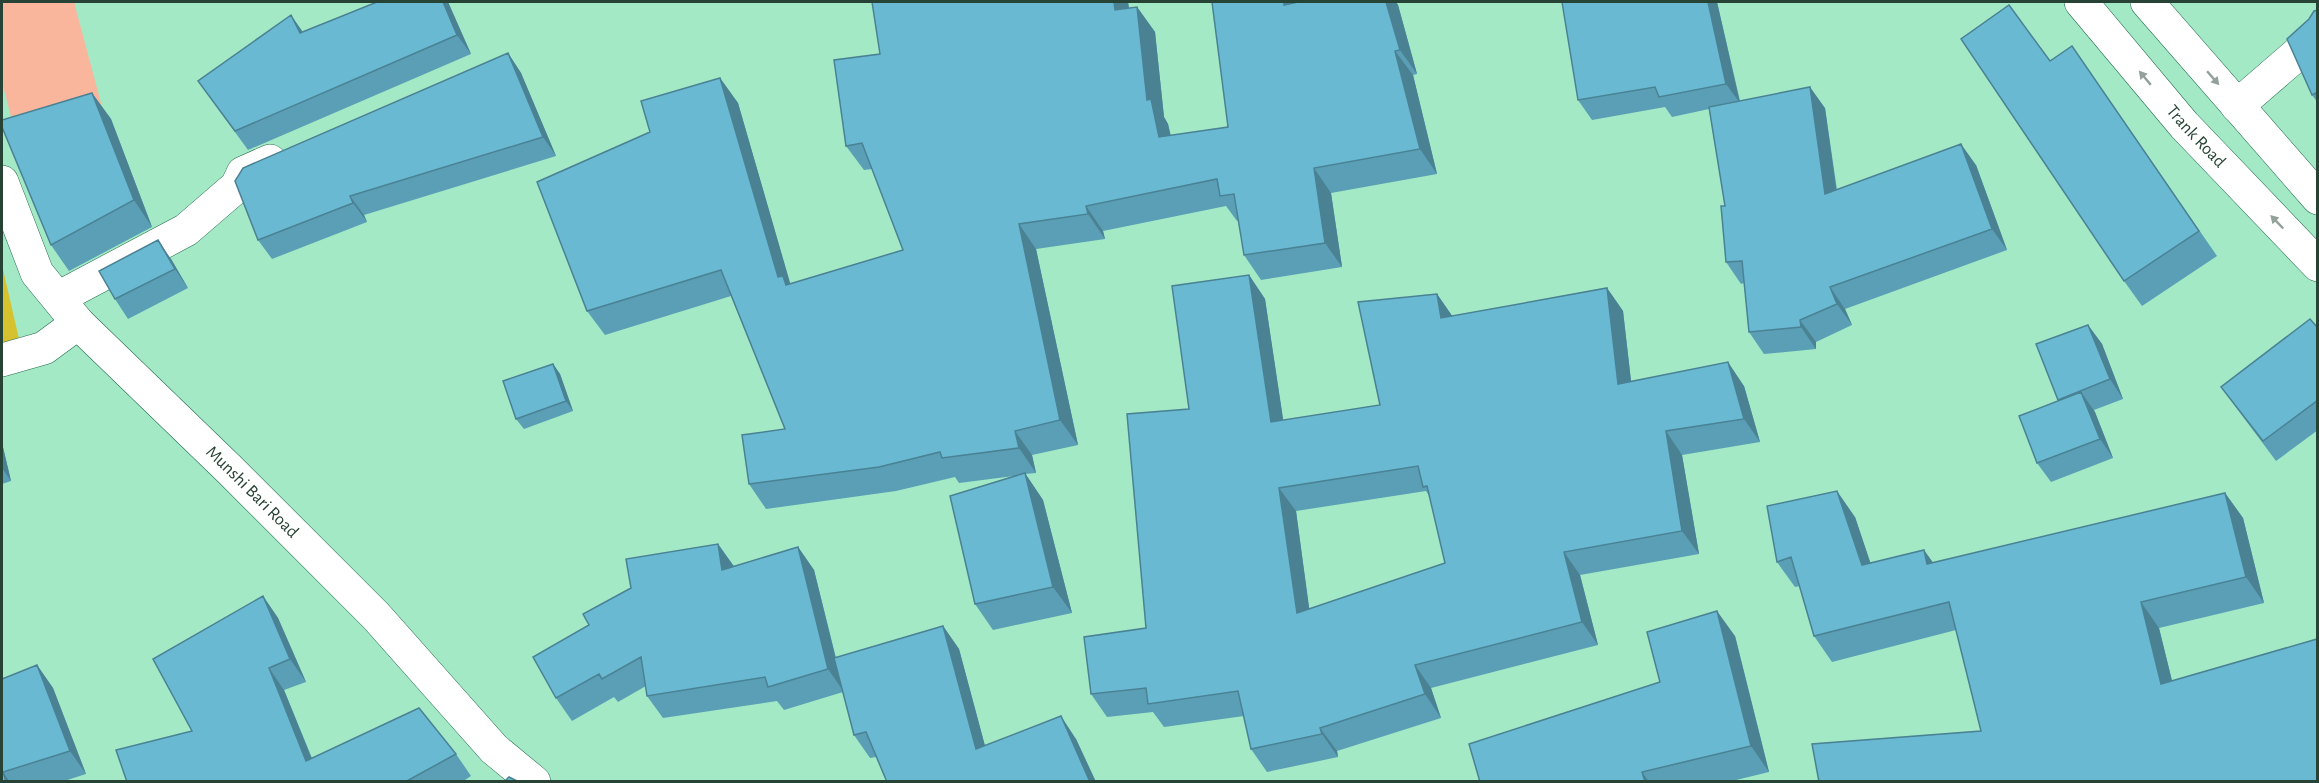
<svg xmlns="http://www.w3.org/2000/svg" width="2319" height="783" viewBox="0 0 2319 783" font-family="'Alegreya Sans',sans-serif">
	<rect width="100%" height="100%" fill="#a3e9c6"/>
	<path fill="#f9b69d" d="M2 2H74L102 107 15 132 2 82Z"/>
	<path fill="#d5c22e" d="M2 265 19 339 2 343Z"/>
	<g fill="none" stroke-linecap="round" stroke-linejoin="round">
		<g stroke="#236b4d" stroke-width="34">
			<g id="minor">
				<path d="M2237 106 2318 36"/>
				<path id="s1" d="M2 182 37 273 78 323 230 470 376 616 494 749 534 782"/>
				<path d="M58 298 186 230 237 186 243 173 270 161"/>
				<path d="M2 360 44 348 78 323"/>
			</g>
		</g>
		<g stroke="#236b4d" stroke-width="34">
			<g id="secondary">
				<path id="s2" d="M2081 2 2184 125 2318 265"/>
				<path d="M2147 2 2318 198"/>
			</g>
		</g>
		<use href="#minor" stroke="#fff" stroke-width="33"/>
		<use href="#secondary" stroke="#fff" stroke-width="33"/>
	</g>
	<path fill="#5a9fb5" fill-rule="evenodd" d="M448 2 471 54 248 150 198 81Z
		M872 2H1128L1129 8 1137 7 1155 32 1164 117 1168 124 1171 136 1228 127 1212 2H1396L1398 5 1417 74 1413 75 1437 174 1331 193 1342 267 1261 280 1244 255 1239 220 1237 221 1226 206 1103 231 1105 239 1036 249 1078 445 1032 455 1036 473 1025 474 1043 500 1072 613 993 630 975 604 1021 475 959 483 955 477 896 491 766 509 749 484 785 429 731 296 605 335 587 311 650 132 720 78 738 103 790 284 903 250 872 169 864 170 846 146 880 54Z
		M1717 2 1740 101 1825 108 1837 190 1976 165 2007 250 1845 309 1852 325 1816 342V349L1764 354 1749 332 1744 283 1741 284 1726 262 1725 206 1709 109 1672 117 1665 107 1592 120 1578 100Z
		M2318 10V103L2312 95 2309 19Z
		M2072 46 2217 256 2142 306 2124 281 2050 61Z
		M508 53 521 73 556 156 364 215 367 222 272 259 258 240Z
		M92 93 111 119 152 227 69 271 51 245Z
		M171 259 188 288 128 319 115 299Z
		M1249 275 1265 299 1283 420 1380 405 1437 294 1452 316 1607 288 1623 311 1631 381 1744 386 1760 442 1682 455 1699 554 1580 575 1598 645 1431 688 1441 718 1337 751 1338 757 1267 772 1251 749 1244 716 1164 727 1153 712 1107 717 1091 694 1146 628 1189 409ZM1426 491 1430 497 1445 563 1309 609 1296 511Z
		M2088 325 2102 344 2123 399 2094 410 2113 458 2051 482 2037 463 2059 401 2058 400Z
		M2318 328V430L2276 461 2235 406 2221 387Z
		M553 364 560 374 573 411 524 429 516 419Z
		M2 443 11 481 2 484Z
		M2225 493 2243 518 2264 603 2159 628 2172 681 2318 782 1981 731 1956 630 1832 662 1814 636 1800 586 1795 587 1777 562 1855 517 1870 563H1933Z
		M718 544 734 566 798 547 814 570 836 658 943 626 959 649 985 746 1076 739 1096 782H887L876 757 870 758 854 735 843 692 784 710 777 701 663 718 647 696 646 686 618 702 614 697 572 721 556 698 589 625Z
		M263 596 278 618 306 682 284 690 312 758 456 754 471 776 462 782H127L192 731Z
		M1735 636 1769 772 1728 782H1480L1660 682Z
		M37 665 53 688 86 774 61 782H2V679Z"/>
	<path fill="#4a8294" d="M443 2H448L471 54 457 35Z
		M1114 2H1128L1133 35 1115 10Z
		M1284 2H1298L1284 5Z
		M1386 2H1396L1398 5 1417 74 1400 50Z
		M1708 2H1717L1740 103 1726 84Z
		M1137 7 1155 32 1164 117 1168 124 1176 162 1159 137 1147 100Z
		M291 15 305 35 300 33Z
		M1395 51 1413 75 1437 174 1420 149Z
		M508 53 521 73 556 156 543 137Z
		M720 78 738 103 791 286 801 301 778 277Z
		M1810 87 1825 108 1840 216 1825 194Z
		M92 93 111 119 152 227 134 200Z
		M1961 144 1976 165 2007 250 1992 229Z
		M1314 168 1331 193 1342 267 1325 243Z
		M350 196 364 215 367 222 353 203Z
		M1086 206 1103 231 1105 239 1088 214Z
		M1019 224 1036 249 1078 445 1060 420Z
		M158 240 171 259 188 288 175 269Z
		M1249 275 1265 299 1287 445 1271 422Z
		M1830 287 1845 309 1852 325 1837 304Z
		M1607 288 1623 311 1634 407 1618 384Z
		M1437 294 1453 317 1441 318Z
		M1800 320 1816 342V349L1801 327Z
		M2088 325 2102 344 2123 399 2110 379Z
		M1728 362 1744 386 1760 442 1744 419Z
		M553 364 560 374 573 411 566 401Z
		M2081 392 2095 412 2113 458 2100 439Z
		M1015 431 1032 455 1036 473 1019 448Z
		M1666 431 1682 455 1699 554 1682 531Z
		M2 443 11 481 2 468Z
		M1025 473 1043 500 1072 613 1053 587Z
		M1279 488 1296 511 1313 636 1297 613Z
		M1837 491 1855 517 1880 591 1862 565Z
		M2225 493 2243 518 2264 603 2246 577Z
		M718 544 734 567 722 570Z
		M798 547 814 570 844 692 828 669Z
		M1924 550 1942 575 1927 564Z
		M1564 552 1580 575 1598 645 1582 622Z
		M263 596 278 618 306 682 290 659Z
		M2141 602 2159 628 2179 709 2161 684Z
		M1717 611 1735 636 1769 772 1751 746Z
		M943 626 959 649 992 772 976 749Z
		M37 665 53 688 86 774 70 751Z
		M1415 665 1431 688 1441 718 1425 694Z
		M269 668 284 690 321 782 306 761Z
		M1061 716 1076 739 1096 782H1090Z
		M1320 728 1337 751 1338 757 1322 734Z
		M3 772 10 782H6Z
		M1642 772 1649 782H1645Z"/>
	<path fill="#69b9d3" stroke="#4a8294" stroke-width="1.5" fill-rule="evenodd" d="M377 2H443L457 35 235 131 198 81 291 15 300 33Z
		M872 2H1114L1115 10 1137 7 1147 100 1151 99 1159 137 1228 127 1212 2H1284V5L1298 2H1386L1400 50 1395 51 1420 149 1314 168 1325 243 1244 255 1234 194 1220 196 1217 179 1086 206 1088 214 1019 224 1060 420 1015 431 1019 448 942 458 940 452 879 467 749 484 742 435 785 429 721 270 587 311 537 182 650 132 641 101 720 78 778 277 783 276 786 285 903 250 862 143 846 146 834 60 880 54Z
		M1562 2H1708L1726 84 1659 97 1655 87 1578 100Z
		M2009 5 2050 61 2072 46 2199 231 2124 281 1961 39Z
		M2318 10V92L2312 95 2287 39 2309 19 2314 11Z
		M508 53 543 137 350 196 353 203 258 240 235 181 243 168Z
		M1810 87 1825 194 1961 144 1992 229 1830 287 1837 304 1800 320 1801 327 1749 332 1742 261 1726 262 1721 206H1725L1709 107Z
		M92 93 134 200 51 245 2 127V120Z
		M158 240 175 269 115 299 99 271Z
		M1249 275 1271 422 1380 405 1358 302 1437 294 1441 318 1607 288 1618 384 1728 362 1744 419 1666 431 1682 531 1564 552 1582 622 1415 665 1425 694 1320 728 1322 734 1251 749 1238 691 1148 704 1146 688 1091 694 1084 637 1146 628 1127 414 1189 409 1172 286ZM1418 466 1423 487 1427 486 1445 563 1297 613 1279 488Z
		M2310 319 2318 328V400L2263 441 2221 387Z
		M2088 325 2110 379 2058 400 2036 344Z
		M553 364 566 401 516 419 503 381Z
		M2081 392 2100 439 2037 463 2019 416Z
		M1025 473 1053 587 975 604 950 496Z
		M1837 491 1862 565 1924 550 1927 564 2225 493 2246 577 2141 602 2161 684 2317 639 2318 642V782H1819L1812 744 1981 731 1949 602 1814 636 1791 557 1777 562 1767 506Z
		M718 544 722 570 798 547 828 669 768 687 765 677 647 696 641 657 602 679 599 674 556 698 533 657 589 625 583 614 631 588 626 559Z
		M263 596 290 659 269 668 306 761 419 708 456 754 405 782H127L116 750 192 731 153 659Z
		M1717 611 1751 746 1642 772 1645 782H1480L1469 744 1660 682 1647 632Z
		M943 626 976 749 1061 716 1090 782H887L866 732 854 735 834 658Z
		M37 665 70 751 3 772 6 782H2V679Z
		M509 777 517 781H524L525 782H504Z"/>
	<defs><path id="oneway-solid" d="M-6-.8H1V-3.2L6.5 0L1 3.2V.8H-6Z" transform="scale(1.5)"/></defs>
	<g fill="#92a19a">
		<use href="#oneway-solid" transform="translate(2145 78) rotate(-130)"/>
		<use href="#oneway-solid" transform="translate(2213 78) rotate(49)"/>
		<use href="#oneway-solid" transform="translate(2277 222) rotate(-134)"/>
	</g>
	<g text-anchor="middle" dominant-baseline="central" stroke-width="6" stroke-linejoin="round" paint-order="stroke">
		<g font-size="18" fill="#264335" stroke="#a3e9c6">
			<text stroke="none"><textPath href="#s2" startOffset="177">Trank Road</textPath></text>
			<text stroke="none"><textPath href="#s1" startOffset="405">Munshi Bari Road</textPath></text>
		</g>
	</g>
	<rect width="2319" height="783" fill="none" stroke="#264335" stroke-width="6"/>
</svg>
